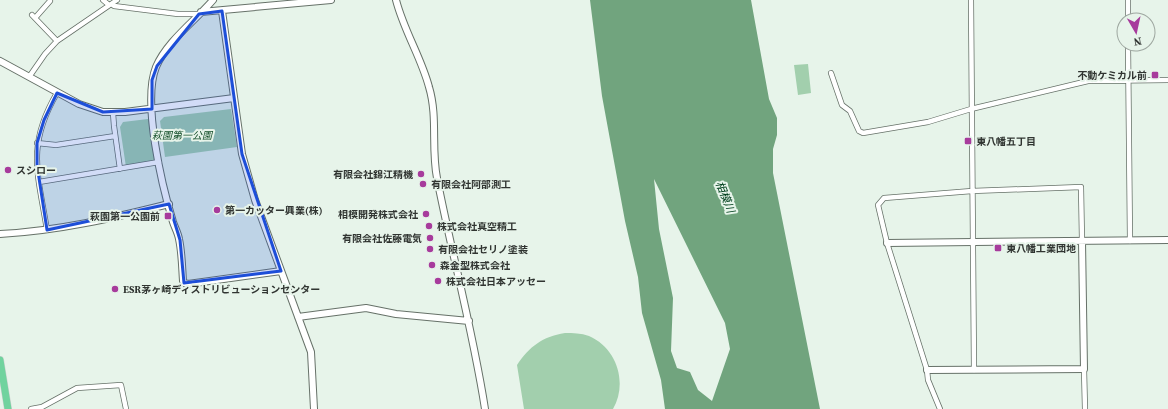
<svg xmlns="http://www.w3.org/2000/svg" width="1168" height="409" viewBox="0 0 1168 409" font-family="'Source Serif 4','Noto Sans JP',serif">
	<rect width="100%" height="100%" fill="#e7f4ea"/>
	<path fill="#a2cfad" d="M808 64 811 93 798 95 794 65Z
		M231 109 237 147 165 157 160 121 164 117Z
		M148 119 151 120 157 162 126 167 120 127 123 122Z
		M565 333C573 333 581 333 589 336 617 348 628 383 613 409H524L517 365C530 346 542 337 565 333Z"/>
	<path fill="#71a47e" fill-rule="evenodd" d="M590 0H751L769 99 777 118V135L773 149V173L820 409H665L661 380 642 313 638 277 625 221 602 96ZM654 179 725 323 730 349 712 401 698 390 690 372 677 368 671 351 673 298 659 229Z"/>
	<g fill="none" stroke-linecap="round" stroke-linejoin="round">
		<g stroke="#667168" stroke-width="6">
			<path id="minor" d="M103 0 109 5
				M971 0 974 370
				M1128 0V20
				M111 4 114 6 178 14H199
				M32 15 57 41
				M35 18 50 1
				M1128 44 1130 241
				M831 73 842 105 850 111 859 131 863 133 928 122 971 109 1088 81 1168 80
				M29 77 45 54 57 41 117 0
				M113 113 114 126 120 169
				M37 143 56 145 115 136
				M39 182 159 162
				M47 230C38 174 26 146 57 93
				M1084 369 1085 409
				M31 409 42 407 77 388 121 385 126 409
				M940 409 928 380 927 370 887 243 878 205 884 198 972 191 1081 187 1082 241"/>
		</g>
		<g stroke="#667168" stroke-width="8">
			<path id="tertiary" d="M213 0C195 21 167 41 156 67 142 102 162 186 173 222 175 228 178 233 179 239 182 253 182 267 183 281L184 283 188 284 281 271
				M396 0C404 31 421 57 429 87 438 117 431 148 437 178 452 255 473 331 485 409
				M222 11 242 154 255 200 311 352 314 409
				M201 12 331 0
				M0 61 79 104 103 112H125L234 98
				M0 234C58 231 113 218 169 204
				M887 243 1168 240
				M298 317 366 308 396 314 469 321
				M927 370 1084 369 1082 241"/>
		</g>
		<g stroke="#d1d2d2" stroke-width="8">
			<path id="primary" d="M0 360 8 409"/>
		</g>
		<use href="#minor" stroke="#fff" stroke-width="4.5"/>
		<use href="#tertiary" stroke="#fff" stroke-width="6"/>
		<use href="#primary" stroke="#70d39e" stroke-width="7"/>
	</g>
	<path fill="#1d4ed8" fill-opacity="0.2" stroke="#1d4ed8" stroke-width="3" stroke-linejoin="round" d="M222 11 242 154 281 271 184 283 180 240 169 204 47 230 37 165V143L44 120 57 93 103 112 152 109V80L157 66 199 14Z"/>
	<g fill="#a73b9c" stroke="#e7f4ea" stroke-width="1.5">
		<rect x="1151" y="71" width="8" height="8" rx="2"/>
		<rect x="964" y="137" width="8" height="8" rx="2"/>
		<circle cx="8" cy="170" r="4"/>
		<circle cx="421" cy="174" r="4"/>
		<circle cx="423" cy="184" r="4"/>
		<circle cx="217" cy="210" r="4"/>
		<circle cx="426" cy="214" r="4"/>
		<rect x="164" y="212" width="8" height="8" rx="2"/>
		<circle cx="429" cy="226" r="4"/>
		<circle cx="430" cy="238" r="4"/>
		<rect x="994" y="244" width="8" height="8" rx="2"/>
		<circle cx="430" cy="249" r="4"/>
		<circle cx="432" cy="265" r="4"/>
		<circle cx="438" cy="281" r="4"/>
		<circle cx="115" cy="289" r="4"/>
	</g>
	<g text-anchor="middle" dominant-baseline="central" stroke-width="4" stroke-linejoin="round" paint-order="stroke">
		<g font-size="10" font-weight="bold" fill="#303431" stroke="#e7f4ea" text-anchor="start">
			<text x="1147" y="75" text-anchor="end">不動ケミカル前</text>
			<text x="976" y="141">東八幡五丁目</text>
			<text x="16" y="170">スシロー</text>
			<text x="413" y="174" text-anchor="end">有限会社錦江精機</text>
			<text x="431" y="184">有限会社阿部測工</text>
			<text x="225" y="210">第一カッター興業(株)</text>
			<text x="418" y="214" text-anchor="end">相模開発株式会社</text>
			<text x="160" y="216" text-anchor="end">萩園第一公園前</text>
			<text x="437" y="226">株式会社真空精工</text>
			<text x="422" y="238" text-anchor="end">有限会社佐藤電気</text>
			<text x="1006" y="248">東八幡工業団地</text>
			<text x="438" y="249">有限会社セリノ塗装</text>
			<text x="440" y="265">森金型株式会社</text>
			<text x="446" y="281">株式会社日本アッセー</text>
			<text x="123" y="289">ESR茅ヶ崎ディストリビューションセンター</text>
		</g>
		<g font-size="10" font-style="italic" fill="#154f2a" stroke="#e7f4ea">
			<text x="182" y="135">萩園第一公園</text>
		</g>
		<g font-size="11" font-style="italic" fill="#00401d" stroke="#e7f4ea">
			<text transform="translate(725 197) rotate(68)">相模川</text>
		</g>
	</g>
	<g transform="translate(1136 32) rotate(171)"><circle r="19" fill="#e7f4ea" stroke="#9ea7a0"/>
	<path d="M0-3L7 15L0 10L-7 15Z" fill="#a73b9c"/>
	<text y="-6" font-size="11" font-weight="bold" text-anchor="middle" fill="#303431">N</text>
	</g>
</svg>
